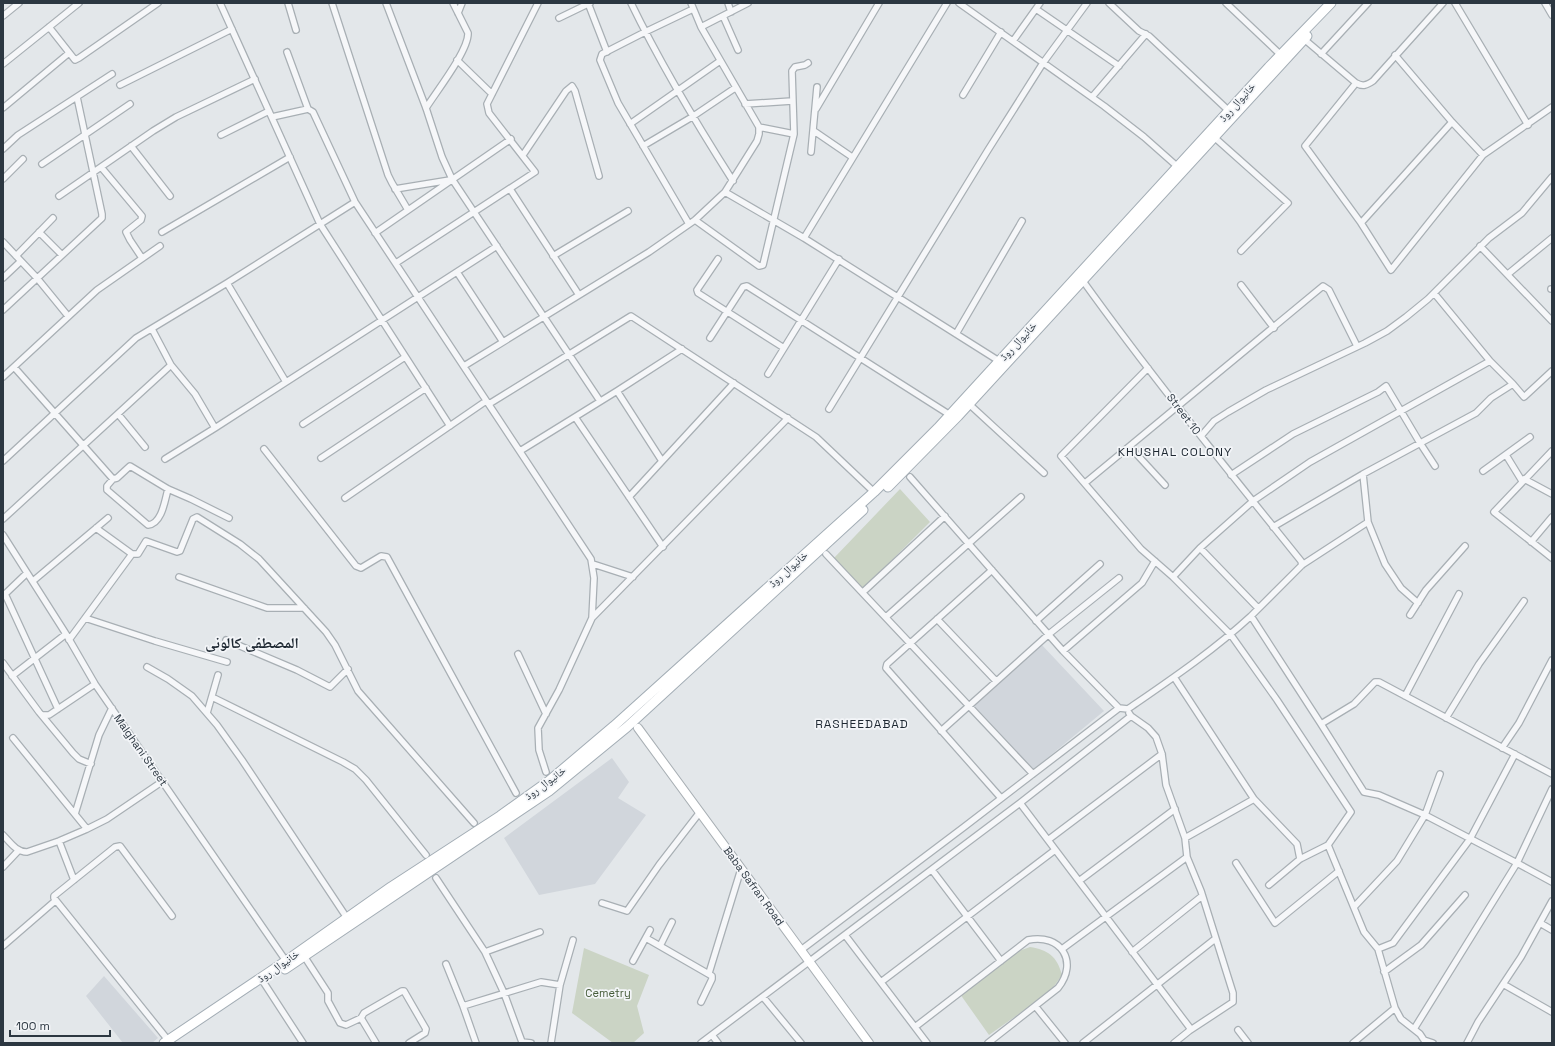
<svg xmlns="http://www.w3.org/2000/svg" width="1555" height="1046" viewBox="0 0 1555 1046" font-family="'Space Grotesk','Noto Naskh Arabic',sans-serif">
	<rect width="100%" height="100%" fill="#e3e7ea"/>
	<path fill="#d1d6dc" d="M1041 644 1104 711 1028 774 969 711Z
		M612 758 629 782 618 798 646 815 595 884 539 895 504 838Z
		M104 976 158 1038 152 1043H123L86 996Z"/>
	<path fill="#cbd4c5" d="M900 489 930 522 862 590 834 558Z
		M1030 947C1048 950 1057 956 1062 975L1050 992 989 1035 960 994 1016 952Z
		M584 948 649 975 637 1006 644 1033 633 1043H613L572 1013Z"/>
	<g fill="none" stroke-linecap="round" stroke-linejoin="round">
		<g stroke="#a8afb4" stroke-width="8">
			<path id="street" d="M220 3 320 224 450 426
				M288 3 296 30
				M332 3 388 175 392 183 408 210
				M386 3 426 108 442 157 452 179 600 401
				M588 3 607 52
				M631 3C661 65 696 123 733 181
				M728 3 731 12
				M959 3 1104 106 1144 137 1179 168
				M1109 3 1139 31 1149 36 1229 111
				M1226 3 1283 57
				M1455 3 1528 125
				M1545 3 1552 15
				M1036 9 1119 66
				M458 13 462 3
				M3 16 19 3
				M723 16 738 50
				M559 18 590 3
				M49 27 75 60 79 58 158 3
				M701 27 748 3
				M1304 39 1356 83C1363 87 1367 85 1373 81L1443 3
				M1013 41 1040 3
				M287 52 308 109
				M1321 54 1368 3
				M1395 55 1452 122 1483 155
				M457 60 492 94
				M3 64 79 3
				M1356 83 1305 146 1361 223 1391 270 1483 155 1552 107
				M120 85 232 29
				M963 95 1001 32
				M1092 97 1146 34
				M745 104 792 101
				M3 108 69 53
				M426 108C436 92 469 50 468 33L453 3
				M816 109 879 3
				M272 117 308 109 313 112 355 202 591 559 594 578 592 618 559 690 538 728 539 750 546 772
				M630 124 720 61
				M759 127 794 134
				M814 131 852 157
				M221 135 269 111
				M1214 137 1288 203 1241 251
				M131 146 170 196
				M643 146 692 117 735 88
				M3 149 18 135 112 74
				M811 152 817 87
				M523 155 566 91 572 86 575 91 599 176
				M42 164 130 104
				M101 167 142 216 141 220 126 232 130 240 142 258
				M3 179 23 159
				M395 189 450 180
				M510 189 579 295
				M725 192 804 238 999 361
				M59 196 153 131 176 117 255 79
				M695 220 759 266 763 265 794 134 792 71 795 67 805 65 808 63
				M1361 223 1452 122
				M689 224 618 103 600 60 602 54 645 32 693 9
				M39 232 62 255
				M162 232 290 157
				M375 233 511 139
				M804 238 947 3
				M3 242 37 278 68 316
				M1480 246 1552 321
				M16 256 53 218
				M553 256 628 211
				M718 259 697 290 698 293 784 348
				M396 263 535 172 489 113 487 104 538 3
				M457 272 503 342
				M1508 274 1552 238
				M3 278 21 261
				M1083 281C1152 377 1227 469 1301 561L1302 565
				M227 283 286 382
				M1241 285 1274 328
				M1551 289H1552
				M1434 293 1490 361
				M3 310 102 218V214L77 97
				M152 329 171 365 195 394 215 428
				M956 334 1022 221
				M710 338 743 287 747 286 950 415
				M464 366 649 252 695 220 725 192 757 141 759 134V127L701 27 691 3
				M14 367 113 479 117 478 130 466 168 489 191 499 229 518
				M1148 368 1061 456 1141 549 1173 577 1231 635 1277 700 1351 812 1328 845 1364 932 1378 949 1395 1008
				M768 374 839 259
				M3 377 97 290 160 246
				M617 391 662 461
				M489 404 631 316 816 437 874 492
				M969 404 1044 473
				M829 409 988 150 1043 63 1087 3
				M118 414 145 447
				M575 417 663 547
				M303 424 405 357
				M1201 436 1214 421 1228 412 1266 390 1365 343 1387 331 1406 317 1428 299 1489 238 1522 213 1552 177
				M1130 447 1165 485
				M264 449 356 566 361 568 381 556 387 557 516 793
				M520 451 617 391 682 349
				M1552 451 1494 512 1552 558
				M1506 455 1522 481
				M321 458 426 388
				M165 459 215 428 497 246
				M3 461 136 338 227 283 355 202
				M1483 471 1530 437
				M1231 475 1293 434 1378 392 1386 386 1420 443 1435 466
				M910 477 1063 651 1119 708 1128 709C1170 680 1213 651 1251 616L1321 724 1354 704 1375 682H1379L1552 774
				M113 479 107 486V490L148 525C162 524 165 500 168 489
				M1524 479 1552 494
				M1085 483 1323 286 1329 290 1357 346
				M629 497 734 383
				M345 498 486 401
				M3 519 171 365
				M1273 527 1363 474
				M96 528 132 554H138L146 541 177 552 180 551 193 519 197 517 240 544 259 559 326 632 335 645 358 691 474 823
				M3 535 66 634 95 684 286 961
				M1531 542 1552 517
				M826 554 1033 774
				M593 564 633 577
				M992 570 887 664 886 668 1001 798
				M179 577 267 608H304
				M1173 577 1200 548
				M33 581 108 518
				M863 592 945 516
				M5 594 58 709
				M3 596 27 573
				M1418 603 1401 588 1385 564 1368 522 1363 474 1476 413 1491 398 1513 384 1524 397 1552 371
				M1258 608 1200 548 1253 501 1310 462 1490 361 1513 384
				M1410 615 1426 590 1465 546
				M1251 616 1302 565 1368 522
				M886 617 1021 497
				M85 618 155 641 227 662
				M592 618 788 418
				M937 619 996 681
				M1036 621 1100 564
				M69 640 132 554
				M226 640 297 670 330 687 348 669
				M1063 651 1142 583 1155 561
				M518 654 546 714
				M3 663 39 712 73 753 79 759 91 764
				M147 667 168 679 192 696 217 725 242 760 347 918
				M12 676 66 634
				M1174 677 1254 799 1185 838
				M1405 696 1459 594
				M212 697 343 762 355 769 366 780 426 855
				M207 713 218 675
				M1129 713 1131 716 1148 728 1156 737 1162 754 1166 785 1185 838 1187 857 1201 891 1233 993V1002L1189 1031
				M43 715H49L95 684
				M1446 718 1479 664 1524 601
				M1321 724 1364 792 1379 795 1425 815 1517 863 1552 789
				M941 731 1049 634 1119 578
				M13 738 87 829
				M1502 748 1519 723 1552 660
				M1254 799 1297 844 1300 859
				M1020 803 1190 1028 1189 1031 1174 1043
				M75 814 99 735 112 708
				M3 835C10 842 16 852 27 852L59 841 87 829 107 819 163 781
				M1048 840 1162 754
				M59 841 74 880
				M1236 863 1275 923 1339 871
				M3 867 19 850
				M932 870 1001 961
				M436 878 485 952 504 993 522 1042 531 1043
				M1079 881 1175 809
				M1269 885 1300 859 1328 845
				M602 903 627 911 659 865 700 812
				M1354 907 1397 861 1425 815 1440 774
				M1540 923 1552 930
				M845 935 927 1043
				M646 938 712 976V979L701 1002
				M3 946 55 901
				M660 946 672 922
				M1062 949 1187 857
				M1378 949 1393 943 1470 839 1515 754
				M801 950 964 827 1119 708
				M485 952 540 932
				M1132 952 1202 896
				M304 956 328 993V1001L340 1023 346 1025 361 1018 376 1043
				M633 961 650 930
				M446 964 463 1006 476 1043
				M1384 972 1421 945 1465 895
				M709 973 741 869
				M881 982 1055 850
				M264 983 303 1043
				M1503 984 1552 1012
				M763 997 801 1043
				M463 1006 541 982 560 985
				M1036 1007 1065 1043
				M361 1018 364 1013 402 991H404L426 1029 425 1033 409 1043
				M915 1027 1028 940C1061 933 1079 962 1058 988L988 1043
				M1414 1029 1517 863 1552 882
				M1238 1030 1248 1043
				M712 1035 718 1043
				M168 1040 54 898V896L115 847 120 846 172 916
				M551 1043 560 985 573 940
				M701 1043 1020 803 1131 716
				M1083 1043 1215 939
				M1353 1043 1395 1008 1401 1019 1420 1034 1424 1040 1433 1043
				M1467 1043 1478 1022 1521 957 1552 901"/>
		</g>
		<g stroke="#a8afb4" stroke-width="10">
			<path id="secondary" d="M638 728 869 1043"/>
		</g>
		<g stroke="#a3adb5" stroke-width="11">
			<path id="primary" d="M888 487 958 416 1307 36
				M285 969 549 791 627 727 863 510
				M164 1043 286 961 391 887 500 816 549 781 614 726 874 492 938 428 1269 67 1331 3"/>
		</g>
		<use href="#street" stroke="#f6f7f9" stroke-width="5.5"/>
		<use href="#secondary" stroke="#fff" stroke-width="8"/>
		<use href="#primary" stroke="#fff" stroke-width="9"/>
	</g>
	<g text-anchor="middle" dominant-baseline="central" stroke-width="3.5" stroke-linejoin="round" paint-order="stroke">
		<g font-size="11" fill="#2c3741" stroke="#f3f5f8">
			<text transform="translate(1237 102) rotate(-48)">خانیوال روڈ</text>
			<text transform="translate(1018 341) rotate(-47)">خانیوال روڈ</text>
			<text transform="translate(1184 414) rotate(53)">Street 10</text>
			<text transform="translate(788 569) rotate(-42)">خانیوال روڈ</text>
			<text transform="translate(141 750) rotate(55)">Malghani Street</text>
			<text transform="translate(545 783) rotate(-37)">خانیوال روڈ</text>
			<text transform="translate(754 886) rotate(54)">Baba Safran Road</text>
			<text transform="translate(278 966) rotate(-35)">خانیوال روڈ</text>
		</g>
		<g font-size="11" fill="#465c3a" stroke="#f3f5f8">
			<text x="608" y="993">Cemetry</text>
		</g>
		<g font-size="12" letter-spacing="1" fill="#1e2832" stroke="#f3f5f8">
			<text x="1175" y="452">KHUSHAL COLONY</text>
			<text x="862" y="724">RASHEEDABAD</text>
		</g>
		<g font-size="15" font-weight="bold" fill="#1e2832" stroke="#f3f5f8">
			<text x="252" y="642">المصطفی کالونی</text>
		</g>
	</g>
	<rect width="1555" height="1046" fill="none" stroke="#2c3741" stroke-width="8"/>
	<path d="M10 1030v6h100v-6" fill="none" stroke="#2c3741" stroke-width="2"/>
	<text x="16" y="1030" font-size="12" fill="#2c3741" stroke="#f3f5f8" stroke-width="3" paint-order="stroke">100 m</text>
</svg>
